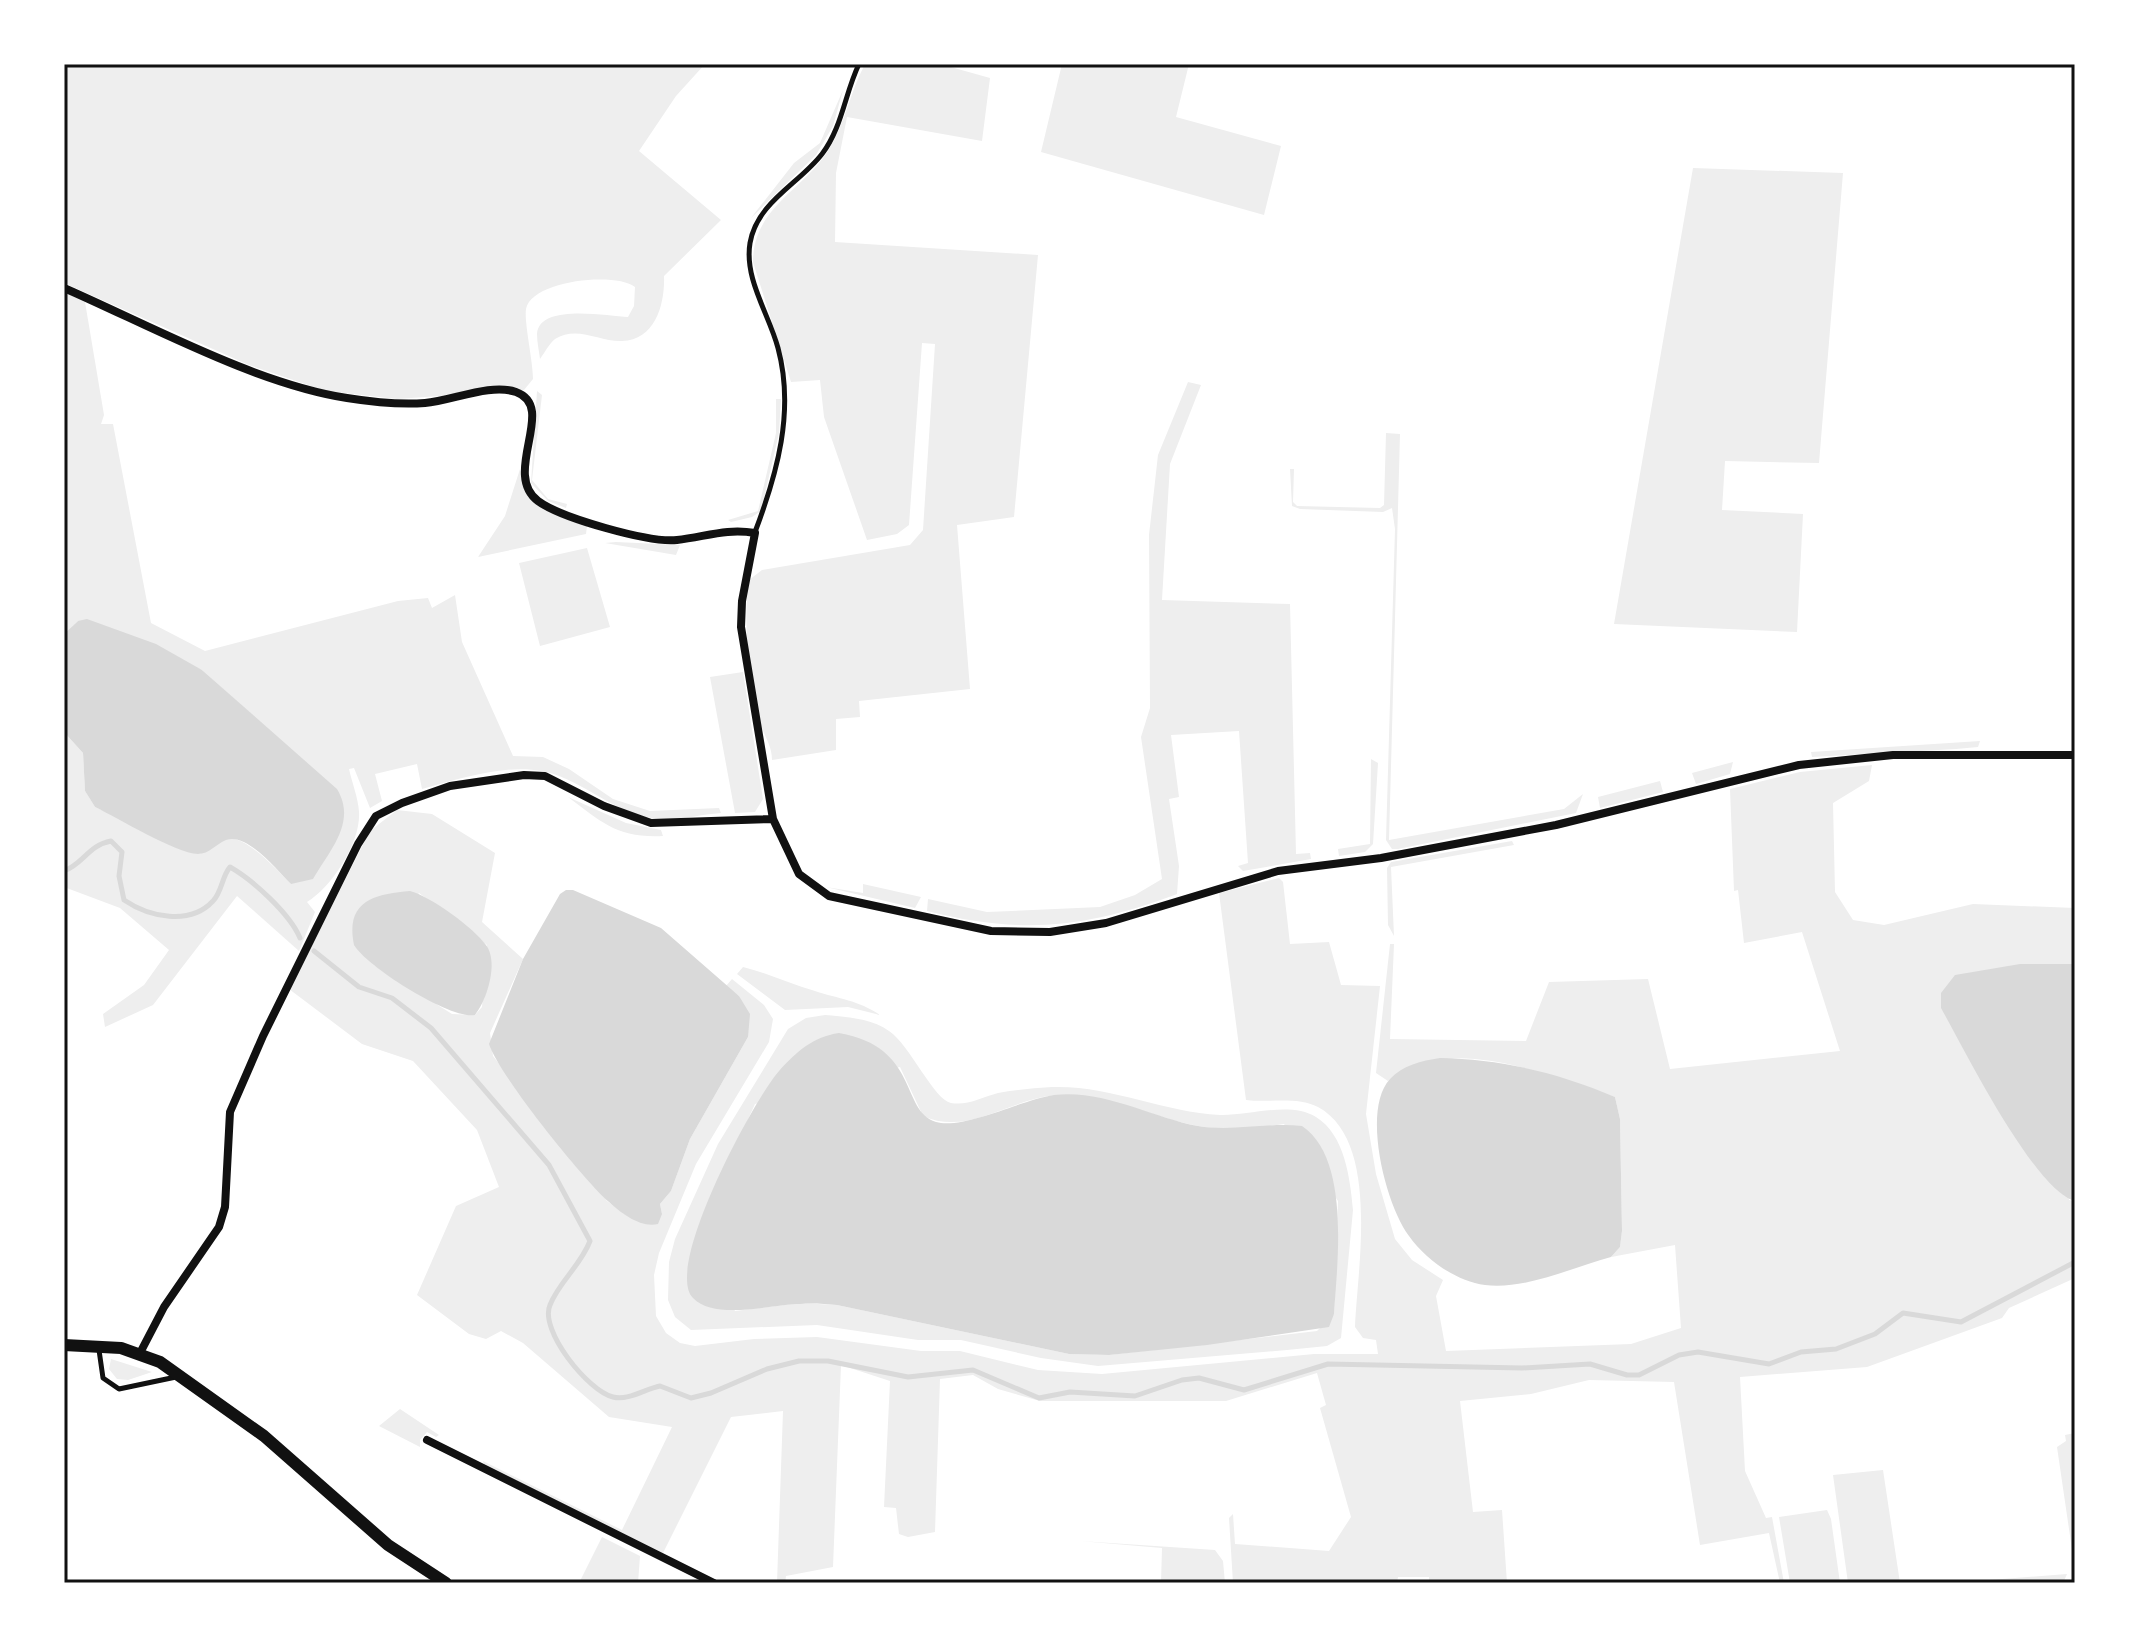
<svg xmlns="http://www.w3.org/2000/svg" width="2139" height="1647" viewBox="0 0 2139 1647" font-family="Manrope,sans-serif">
	<rect width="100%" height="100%" fill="#fff"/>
	<path fill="#eee" fill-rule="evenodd" d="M64 64H705L676 96 639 151 721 220 664 276C665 303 656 340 622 341 600 342 577 325 555 339 549 344 545 352 540 359 539 351 537 342 537 334 539 303 607 316 628 317L634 306 635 287C616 272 532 280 526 309 524 322 533 361 533 379L524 390 397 399 326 391 249 365 64 283Z
		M865 64H940L990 78 982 141 847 117 836 173 835 242 1038 255 1014 517 957 525 970 689 859 701 860 717 836 719V750L772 760C772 744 763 735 759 719 750 673 742 626 749 580L762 570 910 545 923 530 935 344 922 343 909 525 897 534 867 540 824 417 820 380 791 382 753 262C753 208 802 191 828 151 845 124 850 92 865 64Z
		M1062 64H1189L1176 117 1281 146 1264 215 1041 152Z
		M843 90 833 126 816 155 751 218 794 163 820 143Z
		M1693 168 1843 173 1819 463 1725 461 1722 510 1803 514 1797 632 1614 624Z
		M64 292 85 302 104 415 101 424H113L151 623 205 651 398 601 428 598 432 608 455 595 462 642 513 756 543 757 569 769 613 799 650 811 719 808 721 813C693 815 671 824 643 816 607 807 578 778 542 771 503 764 460 779 422 789L417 764 375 774 382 801 370 808 354 768 349 769C352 783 358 797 359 812 361 842 332 887 307 902L315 912 299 951 237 896 153 1005 105 1027 103 1014 144 985 169 950 120 908 64 887V732L83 753 85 791 95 807 198 854C210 852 216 842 227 839 245 834 279 872 291 884L297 755 202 670 78 621 64 634Z
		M1188 382 1201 385 1170 464 1162 600 1290 604 1296 854 1310 853 1311 859 1243 871 1238 866 1248 863 1239 731 1171 735 1179 797 1169 799 1179 866 1177 894C1087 928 1021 935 927 911L928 899 987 912 1100 907 1135 895 1162 879 1141 737 1150 708 1149 535 1158 455Z
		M537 391 542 395 532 480 548 499 567 504 566 508 548 501 531 483Z
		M776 399H781L779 433 761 511 752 517 731 522 728 520 758 511 776 433Z
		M1386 433 1400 434 1389 840 1564 809 1583 794 1576 813 1398 849H1392L1386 840 1395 529 1392 508 1383 512 1300 509 1292 506 1290 469H1294L1293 502 1297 506 1380 508 1384 505Z
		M520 469C522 508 556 515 587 526L586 534 478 557 505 516Z
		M616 542 680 545 676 555 605 543Z
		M587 548 610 627 540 646 519 563Z
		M743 672 763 799 755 812 735 813 710 677Z
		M1980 741 1978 747 1956 749 1812 757 1811 752Z
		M1371 759 1378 763 1373 844 1365 852 1339 856 1338 849 1370 844Z
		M1733 762 1730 774 1696 784 1692 773Z
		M1872 765 1869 781 1833 803 1835 892 1853 920 1884 925 1973 904 2075 908V964H2020L2069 1200 2075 1201V1278L2009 1308 2002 1318 1867 1367 1740 1377 1745 1471 1766 1518 1772 1517 1784 1583H1780L1769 1533 1700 1545 1674 1382 1589 1380 1531 1394 1460 1401 1473 1512 1502 1510 1507 1583H1429V1577H1398L1397 1583H1233L1229 1518 1233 1514 1235 1544 1329 1551 1351 1517 1320 1408 1326 1405 1317 1373 1226 1401H1040L998 1389 973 1375 940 1379 935 1532 908 1537 899 1534 896 1508 884 1507 890 1381 841 1365 833 1567 786 1576 785 1583H777L783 1411 731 1417 663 1553 484 1465 483 1461 622 1530 672 1427 609 1417 523 1343 501 1331 486 1339 469 1334 417 1295 456 1206 499 1187 477 1130 413 1061 362 1044 289 989 370 831 397 810 432 814 495 853 482 922 523 959 490 1033 493 1056 607 1201 626 1215 662 1214 660 1204 671 1191 690 1139 748 1037 739 996 726 986 732 979 764 1005 773 1019 769 1042 696 1164 659 1253 654 1275 656 1316 666 1333 680 1343 695 1346 754 1339 817 1337 921 1351H960L1038 1370 1102 1374 1314 1354H1378L1376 1340 1363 1338 1355 1327C1357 1270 1381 1141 1318 1107 1297 1096 1269 1103 1246 1100L1219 893 1279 878 1283 882 1290 944 1329 942 1341 985 1380 986 1366 1114 1376 1174 1395 1239 1412 1260 1443 1280 1436 1296 1446 1351 1631 1344 1681 1328 1675 1245 1611 1257 1620 1247 1622 1231 1620 1119 1615 1097C1550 1076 1447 1031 1388 1081L1376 1073 1390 944H1394L1390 1039 1526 1041 1549 982 1648 979 1670 1069 1840 1051 1802 932 1744 943 1738 890 1734 891 1730 789 1800 772ZM419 893 487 945 482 1007 475 1015 452 1014 374 965Z
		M1660 781 1663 792 1600 808 1598 797Z
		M568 797 626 823 661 830 663 836C617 838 603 823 568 797Z
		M1512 841 1514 845 1391 867 1394 936 1388 925 1387 868 1391 862Z
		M863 884 921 897 915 908 826 887 863 893Z
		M743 967C768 973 790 984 815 991 839 999 858 1000 880 1015L848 1007 785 1010 737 974Z
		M825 1015C846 1017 871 1018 889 1031 910 1045 934 1100 951 1103 967 1106 983 1097 998 1093 1016 1090 1034 1088 1052 1087 1110 1085 1163 1112 1220 1115 1248 1116 1290 1101 1316 1117 1345 1135 1350 1178 1353 1210L1341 1338 1327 1346 1287 1350 1098 1366 1041 1358 961 1340H918L817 1325 691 1330 675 1317 668 1300 669 1262 675 1239 718 1144 788 1029 806 1018ZM900 1067 923 1116C969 1137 1012 1097 1059 1095 1107 1093 1151 1117 1198 1126 1227 1131 1255 1128 1284 1124L1338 1201 1334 1314 1317 1331 1109 1355 1069 1354 837 1305 799 1303 735 1311 697 1232 755 1104Z
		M111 1359 152 1372 128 1380 117 1379 109 1369Z
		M400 1409 439 1435 436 1437 427 1432 420 1440V1447L379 1426Z
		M2075 1433V1570L2057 1447 2066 1441 2065 1435Z
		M1883 1470 1900 1583H1848L1833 1475Z
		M1827 1510 1831 1519 1840 1583H1790L1779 1517Z
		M602 1537 640 1556 638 1583H579Z
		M1080 1541 1215 1550 1223 1561 1225 1583H1161L1162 1548Z
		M2067 1574 2063 1583H1951Z"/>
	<path fill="#d9d9d9" d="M87 619 156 644 202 670 337 789C357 822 330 850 313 879L291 884C278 871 247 832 226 840 216 844 209 854 198 854 175 853 118 818 95 807L85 791 83 753 64 732V634L78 621Z
		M566 890H573L661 928 739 996 750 1014 748 1037 690 1139 671 1191 660 1204 662 1214 658 1224C641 1228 622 1214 609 1202 582 1178 499 1075 489 1044L523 959 560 894Z
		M410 891C430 896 474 928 486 945 499 962 487 1000 475 1015 451 1020 367 967 354 945 345 901 374 894 410 891Z
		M2020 964H2075V1201C2034 1190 1964 1049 1941 1008V993L1955 975Z
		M839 1033C920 1047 900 1111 936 1122 963 1130 1021 1100 1054 1095 1103 1089 1151 1117 1198 1126 1233 1132 1267 1122 1302 1126 1351 1159 1337 1264 1334 1314L1329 1327 1207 1345 1109 1355 1069 1354 837 1305C825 1304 812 1303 800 1304 772 1304 715 1321 693 1298 663 1268 754 1099 779 1071 797 1051 813 1037 839 1033Z
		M1440 1058C1501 1059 1559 1073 1615 1097L1620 1119 1622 1231 1620 1247 1611 1257C1573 1267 1526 1290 1485 1285 1456 1281 1426 1260 1409 1236 1386 1206 1361 1110 1390 1079 1403 1065 1421 1061 1440 1058Z"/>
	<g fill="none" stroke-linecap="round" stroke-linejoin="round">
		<path stroke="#d9d9d9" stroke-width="5" d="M64 871C83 864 89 845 111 841L122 852 119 876 124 900C149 917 190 926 213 901 222 892 222 876 230 867 253 880 290 914 300 938
			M314 951 359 987 392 998 431 1028 549 1165 590 1241C581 1265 559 1282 550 1305 539 1330 588 1391 613 1397 628 1401 645 1389 660 1386L691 1398 711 1393 767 1369 799 1361H828L908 1377 973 1370 1039 1398 1070 1392 1135 1396 1182 1380 1199 1378 1244 1390 1328 1364 1522 1368 1590 1364 1627 1375H1639L1679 1355 1698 1352 1769 1364 1801 1352 1836 1349 1875 1334 1903 1313 1961 1322 2075 1262"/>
		<path stroke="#111" stroke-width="5" d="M755 532C777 474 795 411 778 348 769 314 744 279 750 243 757 202 799 184 822 154 842 128 845 93 859 64
			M99 1350 103 1378 119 1389 176 1377"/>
		<path stroke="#111" stroke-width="8" d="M64 288C149 325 256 384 347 398 372 402 400 405 425 403 452 401 490 383 516 392 558 407 501 473 538 501 561 518 649 543 677 540 705 537 726 528 755 533L742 601 741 627 773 819 799 874 829 896 991 931 1050 932 1106 923 1278 871 1381 858 1556 825 1799 765 1893 755H2075
			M140 1353 164 1307 219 1227 225 1207 230 1112 263 1036 358 844 376 816 402 803 450 786 524 775 545 776 604 806 651 823 773 819
			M427 1440 714 1583"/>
		<path stroke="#111" stroke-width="12" d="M64 1345 121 1348 160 1362 264 1436 388 1545 446 1583"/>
	</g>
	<rect width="2139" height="1647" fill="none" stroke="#ffffff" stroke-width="132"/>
	<rect x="66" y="66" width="2007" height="1515" fill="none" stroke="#111" stroke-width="3"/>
</svg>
